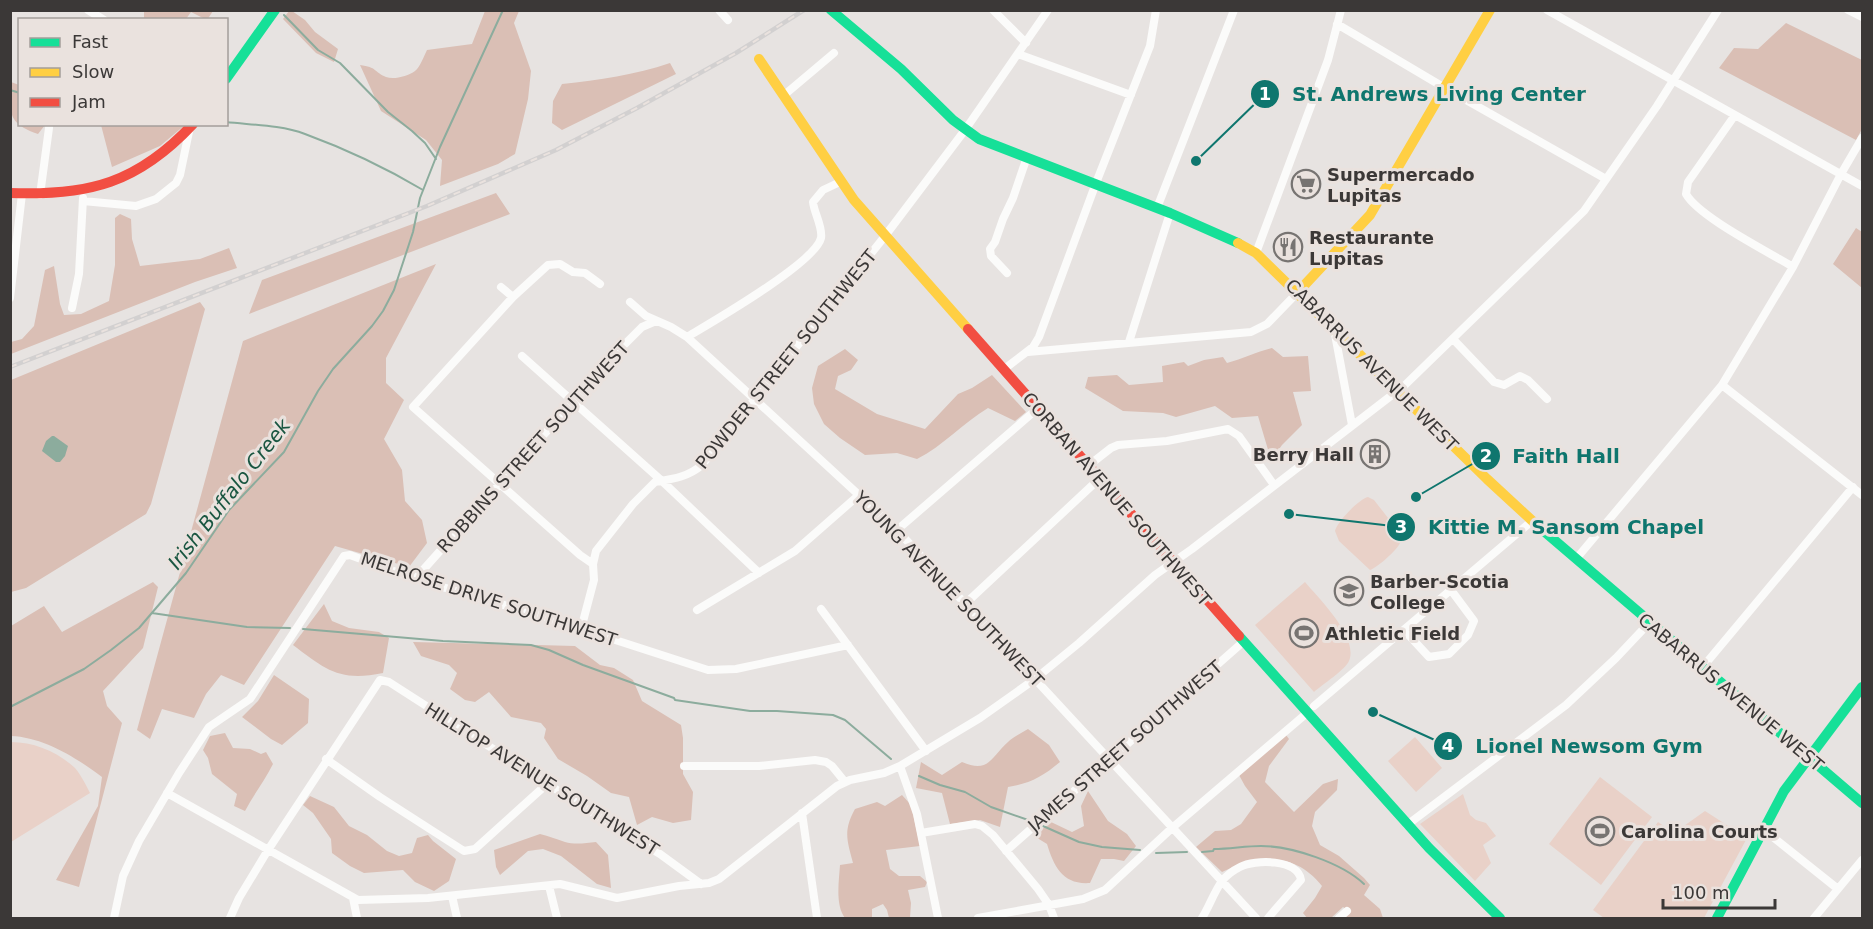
<svg xmlns="http://www.w3.org/2000/svg" width="1873" height="929" viewBox="0 0 1873 929" font-family="'DejaVu Sans',sans-serif">
	<rect width="100%" height="100%" fill="#e7e3e1"/>
	<path fill="#e9d1c8" d="M1368 497 1374 500 1399 532C1400 536 1402 539 1400 543 1398 549 1377 568 1370 570L1339 541 1335 531C1337 522 1359 499 1368 497Z
		M1305 582C1319 599 1359 637 1349 661 1346 669 1322 685 1314 692L1255 625Z
		M1415 737 1442 768 1416 792 1388 761Z
		M11 742C34 742 58 752 75 768 81 775 86 785 90 793L11 842Z
		M1600 777 1652 817 1601 885 1549 844Z
		M1463 794 1470 815 1476 820 1486 823 1496 836 1483 845 1491 863 1475 881 1420 824Z
		M1705 811 1747 838 1704 918H1604L1593 910 1658 822 1674 833Z"/>
	<path fill="#dabfb5" d="M144 11V10L213 11 207 20 191 12 186 19H144Z
		M292 11 305 20 315 32 338 49 334 62 316 53 283 19 289 11Z
		M485 11H519L514 23 531 71 528 99 515 154 498 164 440 186 442 160 426 140 381 111 360 65C377 67 374 72 386 77 394 80 408 76 415 71 420 67 424 56 427 50L472 44Z
		M1786 23 1862 60V129L1856 140 1719 68 1734 48 1758 49Z
		M670 63 676 74 562 130 552 123 553 101 562 84C599 80 635 75 670 63Z
		M11 82 19 85 20 124 45 125 38 134C6 123 10 112 11 82Z
		M98 125H185L160 146 112 167 101 125Z
		M496 193 510 214 249 314 262 280Z
		M120 214 131 219 132 239 140 266 200 259 229 248 237 268 195 282 11 354V342L22 339 34 326 45 270 54 266 60 304 64 315 81 314 109 301 115 265V218Z
		M1856 228 1862 232V288L1833 264Z
		M436 264 386 358V383L404 400 384 439 402 470 405 501 422 520 427 543 409 567 335 546 244 685 221 675 206 694 194 718 162 709 150 739 137 730 243 341Z
		M200 302 205 309 151 504 146 514 26 588 11 592V380Z
		M1272 348 1283 357 1308 356 1311 391 1293 392 1302 425 1282 445 1275 455 1269 453 1258 416 1232 418 1215 406 1176 417 1163 413 1123 411 1085 388 1088 377 1117 375 1129 385 1163 382 1162 366 1184 362 1188 366 1204 360 1223 357 1227 363C1243 359 1255 352 1272 348Z
		M845 349 858 360 851 370 838 376 835 389 877 414 925 429 958 394 972 388 992 375 1026 412 1015 421 988 408C963 423 943 446 917 459L897 453 865 455 840 438 824 424 814 404 812 388 818 366Z
		M153 582 158 587 143 648 103 691 107 706 122 723 79 887 56 880 98 806 102 777C77 758 43 737 11 736V626L44 606 62 632Z
		M324 604 332 621 349 628 379 632 389 638 383 673C340 682 326 670 293 645Z
		M413 642 575 646 600 665 614 668 633 680 642 701 681 725 683 738V774L693 792 691 820 673 823 652 817 637 825 629 797 611 793 587 776 558 759 544 738 546 729 541 723 511 717 489 692 475 702 465 700 450 689 457 673 449 665 421 656Z
		M274 675 309 699 308 723 282 745 271 739 242 717 258 701Z
		M1028 729 1049 745 1060 762C1042 777 1031 783 1008 787L1000 827 980 820 950 824 942 793 916 788 921 762 942 775 962 762C989 774 991 757 1008 742 1013 737 1021 733 1028 729Z
		M225 733 233 748 250 749 261 754 266 752 273 764C265 780 254 794 245 811L234 806 237 794 212 774 208 758 203 750 210 736Z
		M1286 735 1289 739 1269 766 1265 782 1294 812 1323 784 1338 779 1337 790 1315 812 1312 826 1320 845 1339 856 1364 878 1370 885 1364 895 1380 909 1383 918H1344L1350 912 1343 907 1331 918H1307L1303 913 1315 898 1322 886C1294 851 1258 855 1222 872L1196 847 1215 831 1231 830 1241 824 1257 802 1245 786 1239 775Z
		M1088 791 1108 821 1127 834 1136 846 1124 861 1114 859H1101L1090 883C1063 885 1054 867 1047 844L1034 836 1051 822 1072 832 1084 826 1081 806Z
		M902 795 911 805 920 846 886 850 890 869 899 876H920L927 882 925 887 908 890 911 903 910 918H889L887 910 883 904 872 909V918H845C835 905 839 881 840 865L853 863C847 840 843 831 855 809L877 802 885 806Z
		M310 796 334 807 349 826 367 835 387 851 399 856 412 853 417 838 428 835 433 841 456 859 449 881 434 891 415 882 403 870 364 873 350 866 332 853 331 839 313 813 303 805Z
		M540 834C549 836 556 839 565 842 575 845 586 843 596 842L608 855 611 888 597 884 561 856 543 849 528 851 500 875 496 867 494 850Z"/>
	<path fill="#8cac9d" d="M52 436H54L68 446 65 456 60 462H56L42 451 46 441Z"/>
	<g fill="none" stroke-linecap="round" stroke-linejoin="round">
		<path stroke="#8cac9d" stroke-width="2" d="M284 15 318 50 340 63 388 112 412 131 425 143 436 159
			M10 90 20 93
			M226 122C252 125 281 125 305 134 346 149 386 168 423 190
			M152 613 247 627 290 628
			M303 629 443 641 531 645 549 650 583 665 674 698 675 700 750 711H777L833 715 845 720 891 759
			M10 707 84 669 111 650 139 628 186 573 229 510 284 452 318 391 333 369 372 326 383 311 394 290 413 232 420 198 440 147 503 10
			M919 776 940 785 965 792 991 807 1031 821
			M1043 826 1079 842 1102 847 1140 850
			M1202 852 1213 851 1214 849C1230 849 1245 846 1261 846 1292 846 1342 863 1364 884
			M1156 853 1187 852"/>
		<path stroke="#fbfbfa" stroke-width="8" d="M88 10 104 20
			M719 10 728 20
			M993 10 1026 43
			M1547 10 1862 186
			M1848 10 1862 17
			M1337 24 1445 88 1606 179
			M1018 54 1131 95
			M783 96 834 53
			M1735 115 1688 182 1686 194C1699 217 1767 251 1793 267
			M40 195 49 128
			M83 201 136 206 156 199 176 183 180 175 190 127
			M1157 208 1234 10
			M1256 253 1328 60 1341 10
			M1007 273 991 256 990 249 995 242 1003 219 1013 198 1027 157
			M501 287 513 297
			M10 298 22 194
			M630 302 646 316 671 327 687 337 897 530 1256 918
			M72 308 79 274 83 198
			M1334 329 1352 425
			M687 337C712 322 815 263 821 238 823 227 814 213 813 202L823 190 840 182
			M1453 339 1494 382 1504 385 1520 376 1528 380 1547 399
			M1129 342 1170 213
			M1028 352 1251 332 1267 324 1298 292
			M522 356 662 481 759 573
			M1003 370 1033 347 1039 337 1096 183 1150 46 1156 10
			M1722 385 1862 495
			M1088 466 1111 448 1118 445 1167 441 1228 429 1239 436 1274 485
			M897 530 1037 409
			M1576 559 1722 385 1793 267 1841 174 1862 138
			M593 564 580 555 413 407 513 297 548 265 560 264 573 272 585 273 600 284
			M415 579 623 346 642 327 656 321
			M965 604 1099 479
			M821 609 926 751
			M697 610 795 551 860 494
			M581 629 594 580 593 564 596 551 633 504 655 482C673 479 688 477 702 465L885 236 965 130 1048 10
			M1404 630 1429 657 1449 654 1468 635 1474 621 1451 590
			M1702 668 1853 487
			M1314 706 1532 521
			M326 759 380 797 464 851 475 849 547 784
			M684 766H759L815 760 826 762 832 766 845 782
			M900 766 917 814 938 918
			M167 793 358 900 428 898 560 884 617 898 679 886 709 883 719 879 837 786 850 780 884 773 900 766 980 718 1035 679 1079 643 1155 575 1192 549 1405 385 1584 211 1657 106 1718 10
			M802 813 817 918
			M1407 825 1566 705 1616 658 1650 622
			M1764 830 1838 889
			M921 833 975 824 982 826 993 835 1038 889 1049 905 1054 918
			M1006 851 1243 642
			M549 886 557 918
			M452 896 457 918
			M353 898 357 918
			M114 918 123 876 139 841 179 773 209 727 250 699 344 556 350 555 415 579 535 614 708 670 736 669 848 645
			M230 918 239 898 268 850 380 680 389 682 610 824 660 854 701 884
			M978 918 1083 899 1105 890 1172 828 1307 713
			M1202 918C1209 907 1214 892 1222 881 1226 876 1234 870 1240 867 1255 859 1298 859 1301 880L1268 918
			M1339 918 1347 911
			M1814 918 1862 860"/>
		<path stroke="#16e098" stroke-width="10" d="M831 10 901 69 953 120 979 139 1170 213 1238 243
			M226 79 275 10
			M1539 527 1862 803
			M1239 636 1429 848 1500 918
			M1717 918 1784 791 1862 687"/>
		<path stroke="#ffcf43" stroke-width="10" d="M759 59 854 200 968 329
			M1238 243 1256 253 1487 479 1539 527
			M1298 292 1370 215 1490 10"/>
		<path stroke="#f24e42" stroke-width="10" d="M10 193C89 196 138 183 193 124
			M968 329 1239 636"/>
		<g stroke="#d2d0d0" stroke-width="4.5">
			<path id="rail" d="M10 367 427 206 556 150 637 108 736 53 804 10"/>
		</g>
		<use href="#rail" stroke="#eae2de" stroke-width="2" stroke-dasharray="7" stroke-linecap="butt"/>
	</g>
	<defs>
		<g id="supermarket-ring" transform="scale(1.5)"><circle r="9.5" fill="#eae2de" stroke="#777472" stroke-width="1.5"/><path d="M-6-5.5h2.5l.6 2H6L4.5 2H-2.5L-4.4-4H-6ZM-1.5 3.2a1.3 1.3 0 1 0 .1 0ZM3 3.2a1.3 1.3 0 1 0 .1 0Z" fill="#777472"/></g>
		<g id="restaurant-ring" transform="scale(1.5)"><circle r="9.5" fill="#eae2de" stroke="#777472" stroke-width="1.5"/><path d="M-5-6h1v4h1v-4h1v4h1v-4h1v5L-1.5 .5V6h-2V.5L-5-1ZM5-6V6H3V1.5H1.5Q1.5-4 5-6Z" fill="#777472"/></g>
		<g id="building-ring" transform="scale(1.5)"><circle r="9.5" fill="#eae2de" stroke="#777472" stroke-width="1.5"/><path d="M-4-6H4V6H1V3H-1V6H-4ZM-2.5-4.3h1.7v1.8h-1.7ZM.8-4.3h1.7v1.8H.8ZM-2.5-1h1.7V.8h-1.7ZM.8-1h1.7V.8H.8Z" fill="#777472"/></g>
		<g id="university-ring" transform="scale(1.5)"><circle r="9.5" fill="#eae2de" stroke="#777472" stroke-width="1.5"/><path d="M0-5L7-2L0 1L-7-2ZM-4 1L0 2.5L4 1V4Q0 6-4 4Z" fill="#777472"/></g>
		<g id="stadium-ring" transform="scale(1.5)"><circle r="9.5" fill="#eae2de" stroke="#777472" stroke-width="1.5"/><path d="M0-5a6.5 5 0 1 0 0 10a6.5 5 0 1 0 0-10ZM-3.5-1.8h7v3.6h-7Z" fill="#777472"/></g>
	</defs>
	<g fill-rule="evenodd">
		<use href="#supermarket-ring" x="1306" y="184"/>
		<use href="#restaurant-ring" x="1288" y="247"/>
		<use href="#building-ring" x="1375" y="454"/>
		<use href="#university-ring" x="1349" y="591"/>
		<use href="#stadium-ring" x="1304" y="633"/>
		<use href="#stadium-ring" x="1600" y="831"/>
	</g>
	<g text-anchor="middle" dominant-baseline="central" stroke-width="6" stroke-linejoin="round" paint-order="stroke">
		<g font-size="18" font-weight="bold" fill="#3b3837" stroke="#eae2de" text-anchor="start">
			<text x="1327" y="174">Supermercado<tspan x="1327" dy="21">Lupitas</tspan></text>
			<text x="1309" y="237">Restaurante<tspan x="1309" dy="21">Lupitas</tspan></text>
			<text x="1354" y="454" text-anchor="end">Berry Hall</text>
			<text x="1370" y="581">Barber-Scotia<tspan x="1370" dy="21">College</tspan></text>
			<text x="1325" y="633">Athletic Field</text>
			<text x="1621" y="831">Carolina Courts</text>
		</g>
		<g font-size="18" fill="#3b3837" stroke="#eae2de">
			<text transform="translate(786 359) rotate(-51)">POWDER STREET SOUTHWEST</text>
			<text transform="translate(1372 365) rotate(45)">CABARRUS AVENUE WEST</text>
			<text transform="translate(533 447) rotate(-48)">ROBBINS STREET SOUTHWEST</text>
			<text transform="translate(1117 499) rotate(49)">CORBAN AVENUE SOUTHWEST</text>
			<text transform="translate(949 589) rotate(46)">YOUNG AVENUE SOUTHWEST</text>
			<text transform="translate(489 599) rotate(18)">MELROSE DRIVE SOUTHWEST</text>
			<text transform="translate(1731 692) rotate(40)">CABARRUS AVENUE WEST</text>
			<text transform="translate(1125 746) rotate(-41)">JAMES STREET SOUTHWEST</text>
			<text transform="translate(542 779) rotate(32)">HILLTOP AVENUE SOUTHWEST</text>
		</g>
		<g font-size="20" font-style="italic" fill="#195641" stroke="#eae2de">
			<text transform="translate(229 494) rotate(-52)">Irish Buffalo Creek</text>
		</g>
	</g>
	<path fill="none" stroke="#0f766e" stroke-width="2" d="M1196 161L1265 94M1416 497L1486 456M1289 514L1401 527M1373 712L1448 746"/>
	<g fill="#0f766e" stroke="#eae2de" stroke-width="2">
		<circle cx="1196" cy="161" r="6"/>
		<circle cx="1416" cy="497" r="6"/>
		<circle cx="1289" cy="514" r="6"/>
		<circle cx="1373" cy="712" r="6"/>
		<circle cx="1265" cy="94" r="15"/>
		<circle cx="1486" cy="456" r="15"/>
		<circle cx="1401" cy="527" r="15"/>
		<circle cx="1448" cy="746" r="15"/>
	</g>
	<g font-size="18" text-anchor="middle" font-weight="bold" fill="#fff">
		<text x="1265" y="100">1</text>
		<text x="1486" y="462">2</text>
		<text x="1401" y="533">3</text>
		<text x="1448" y="752">4</text>
	</g>
	<g font-size="20" text-anchor="middle" font-weight="bold" fill="#0f766e" stroke="#eae2de" stroke-width="6" stroke-linejoin="round" paint-order="stroke">
		<text x="1439" y="101">St. Andrews Living Center</text>
		<text x="1566" y="463">Faith Hall</text>
		<text x="1566" y="534">Kittie M. Sansom Chapel</text>
		<text x="1589" y="753">Lionel Newsom Gym</text>
	</g>
	<rect width="1873" height="929" fill="none" stroke="#3b3837" stroke-width="24"/>
	<rect x="18" y="18" width="210" height="108" fill="#eae2de" stroke="#a49e9b" stroke-width="1.5"/>
	<rect x="30" y="38" width="30" height="9" fill="#16e098" stroke="#a49e9b" stroke-width="1.5"/>
	<text x="72" y="48" font-size="18" fill="#3b3837">Fast</text>
	<rect x="30" y="68" width="30" height="9" fill="#ffcf43" stroke="#a49e9b" stroke-width="1.5"/>
	<text x="72" y="78" font-size="18" fill="#3b3837">Slow</text>
	<rect x="30" y="98" width="30" height="9" fill="#f24e42" stroke="#a49e9b" stroke-width="1.5"/>
	<text x="72" y="108" font-size="18" fill="#3b3837">Jam</text>
	<path d="M1663 899v9h112v-9" fill="none" stroke="#3b3837" stroke-width="3"/>
	<text x="1672" y="899" font-size="18" fill="#3b3837" stroke="#eae2de" stroke-width="4.5" paint-order="stroke">100 m</text>
</svg>
